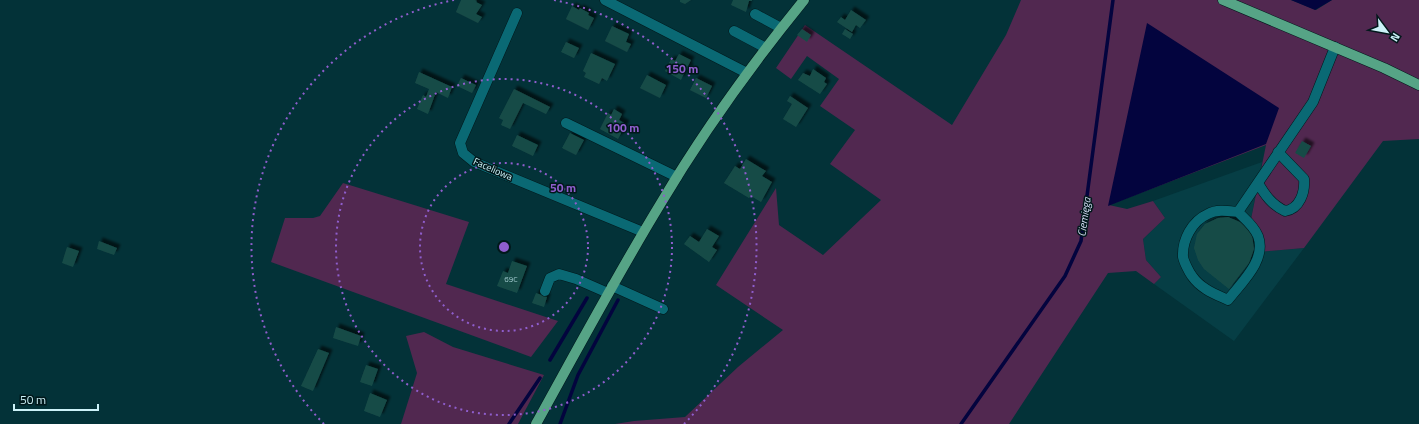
<svg xmlns="http://www.w3.org/2000/svg" width="1419" height="424" viewBox="0 0 1419 424" font-family="'Titillium Web',sans-serif">
	<defs>
		<filter id="shadow"><feDropShadow dx="3.5" dy="-3.5" stdDeviation="1" flood-color="#0009"/></filter>
	</defs>
	<rect width="100%" height="100%" fill="#033238"/>
	<path fill="#063e45" d="M1262 162 1250 224 1259 252 1304 248 1234 341 1154 284 1161 277 1146 260 1143 239 1165 218 1153 201Z"/>
	<path fill="#512850" d="M1021 0H1291L1316 10 1332 0H1419V139L1383 141 1304 248 1259 252 1250 224 1266 145 1109 205 1127 209 1153 201 1165 218 1143 239 1146 260 1161 277 1154 284 1136 271 1108 273 1009 424H615L634 421 685 417 738 367 783 330 716 285 776 188 779 225 823 255 881 200 830 164 855 130 820 106 839 79 807 56 791 79 776 68 805 25 952 125 1006 35Z
		M343 183 469 222 446 284 558 321 531 357 271 262 285 218H313L320 216Z
		M424 332 453 347 544 375 518 424H401L417 373 406 336Z"/>
	<path fill="#03043e" d="M1291 0H1332L1315 10Z
		M1147 23 1279 108 1266 144 1108 206Z"/>
	<g fill="none" stroke-linecap="round" stroke-linejoin="round">
		<path stroke="#03043e" stroke-width="3.5" d="M550 360 587 298
			M509 424 540 378
			M560 424 578 375 618 300
			M961 424 1065 276 1081 241 1113 0"/>
	</g>
	<path fill="#194b47" filter="url(#shadow)" d="M461 0H475L477 1 476 2 482 5 476 14 482 17 478 23 456 12Z
		M680 0H691L685 4 680 2Z
		M733 0H752V1H749L746 12 731 5Z
		M572 6 579 10 580 8 589 13 588 15 594 18 588 30 566 19Z
		M851 10 866 20 860 28 856 25 852 32 837 22 841 17 845 20Z
		M612 26 629 34 626 42 631 44 627 52 605 41Z
		M802 29 811 35 807 42 797 35Z
		M845 29 853 34 850 39 842 34Z
		M566 42 579 48 574 58 561 52Z
		M591 53 615 64 607 81 602 78 599 84 584 77 586 73 583 71Z
		M679 54 691 60 688 66 690 67 689 70 686 69 681 80 665 71 671 59 675 61Z
		M813 69 826 78 824 82 827 84 820 94 798 80 803 73 810 76Z
		M419 72 452 87 448 98 436 92 428 114 417 109 423 95 426 97 429 89 415 83Z
		M647 75 666 85 660 98 640 88Z
		M461 78 476 85 472 93 457 86Z
		M696 78 712 86 706 98 690 90Z
		M514 89 550 107 546 114 523 103 510 129 501 125 503 120 499 118Z
		M790 96 808 108 796 127 783 119 792 104 787 101Z
		M614 109 622 114 619 120 626 124 618 139 600 129 608 113 611 115Z
		M570 133 584 140 576 155 562 148Z
		M517 135 538 145 533 156 512 146Z
		M1302 141 1311 146 1304 158 1295 153Z
		M746 159 766 171 762 176 772 182 761 202 751 196 749 198 724 183 735 166 740 169Z
		M1228 217 1240 222 1247 228 1252 235 1254 249 1249 263 1229 289 1204 269 1198 260 1194 248 1197 234 1205 224 1218 218Z
		M707 229 719 236 712 247 717 250 709 262 684 244 690 236 699 242Z
		M99 241 117 248 114 255 97 249Z
		M67 247 79 251 73 267 62 263Z
		M512 261 527 266 517 293 497 286 503 271 508 273Z
		M536 293 547 297 544 307 532 303Z
		M336 327 361 336 358 346 333 338Z
		M318 349 329 353 313 391 301 386Z
		M366 365 378 369 372 386 360 382Z
		M370 393 387 400 380 417 364 411Z"/>
	<g fill="none" stroke-linecap="round" stroke-linejoin="round">
		<g stroke="#01181b" stroke-width="11">
			<path id="minor" d="M605 0 747 73
				M517 13 460 143 463 153 474 162 643 232
				M755 14 781 28
				M734 31 766 48
				M566 123 677 177
				M1258 183C1265 195 1272 205 1285 211 1300 209 1305 192 1304 179L1278 152
				M1238 212C1245 219 1254 226 1258 236 1267 260 1241 283 1228 300 1215 294 1201 289 1192 276 1189 272 1184 262 1183 257 1182 240 1192 221 1208 214 1217 209 1228 211 1238 212L1313 102 1335 47
				M612 286 663 309
				M545 291 550 278 559 274 576 279 608 293"/>
		</g>
		<g stroke="#01181b" stroke-width="11">
			<path id="major" d="M1223 0 1384 68 1419 85
				M536 424C577 350 617 275 661 203 703 132 752 64 804 0"/>
		</g>
		<use href="#minor" stroke="#0a6974" stroke-width="10"/>
		<use href="#major" stroke="#56a486" stroke-width="10"/>
	</g>
	<g fill="none" stroke="#8f5ecd" stroke-width="2" stroke-dasharray="2 4">
		<circle cx="504" cy="247" r="84"/>
		<circle cx="504" cy="247" r="168"/>
		<path d="M324 424A252 252 0 0 1 454 0M554 0A252 252 0 0 1 684 424"/>
	</g>
	<g text-anchor="middle" dominant-baseline="central" stroke-width="3" stroke-linejoin="round" paint-order="stroke">
		<g font-size="8" fill="#9fc8cc">
			<text x="511" y="279">69C</text>
		</g>
		<g font-size="10" fill="#ccf2f8" stroke="#01181b">
			<text transform="translate(493 169) rotate(24)">Faceliowa</text>
		</g>
		<g font-size="11" font-style="italic" fill="#d4ddf4" stroke="#01181b">
			<text transform="translate(1084 217) rotate(-82)">Ciemięga</text>
		</g>
	</g>
	<circle cx="504" cy="247" r="6" fill="#8f5ecd" stroke="#01181b" stroke-width="2"/>
	<g font-size="12" text-anchor="middle" font-weight="bold" fill="#8f5ecd" stroke="#01181b" stroke-width="3" stroke-linejoin="round" paint-order="stroke">
		<text x="682" y="73">150 m</text>
		<text x="623" y="132">100 m</text>
		<text x="563" y="192">50 m</text>
	</g>
	<g transform="translate(1387 32) rotate(122)" stroke="#01181b" stroke-width="3" paint-order="stroke">
	<path d="M0-3L7 15L0 10L-7 15Z" fill="#ccf2f8"/>
	<text y="-6" font-size="11" font-weight="bold" text-anchor="middle" fill="#ccf2f8">N</text>
	</g>
	<path d="M14 404v6h84v-6" fill="none" stroke="#ccf2f8" stroke-width="2"/>
	<text x="20" y="404" font-size="12" fill="#ccf2f8" stroke="#01181b" stroke-width="3" paint-order="stroke">50 m</text>
</svg>
